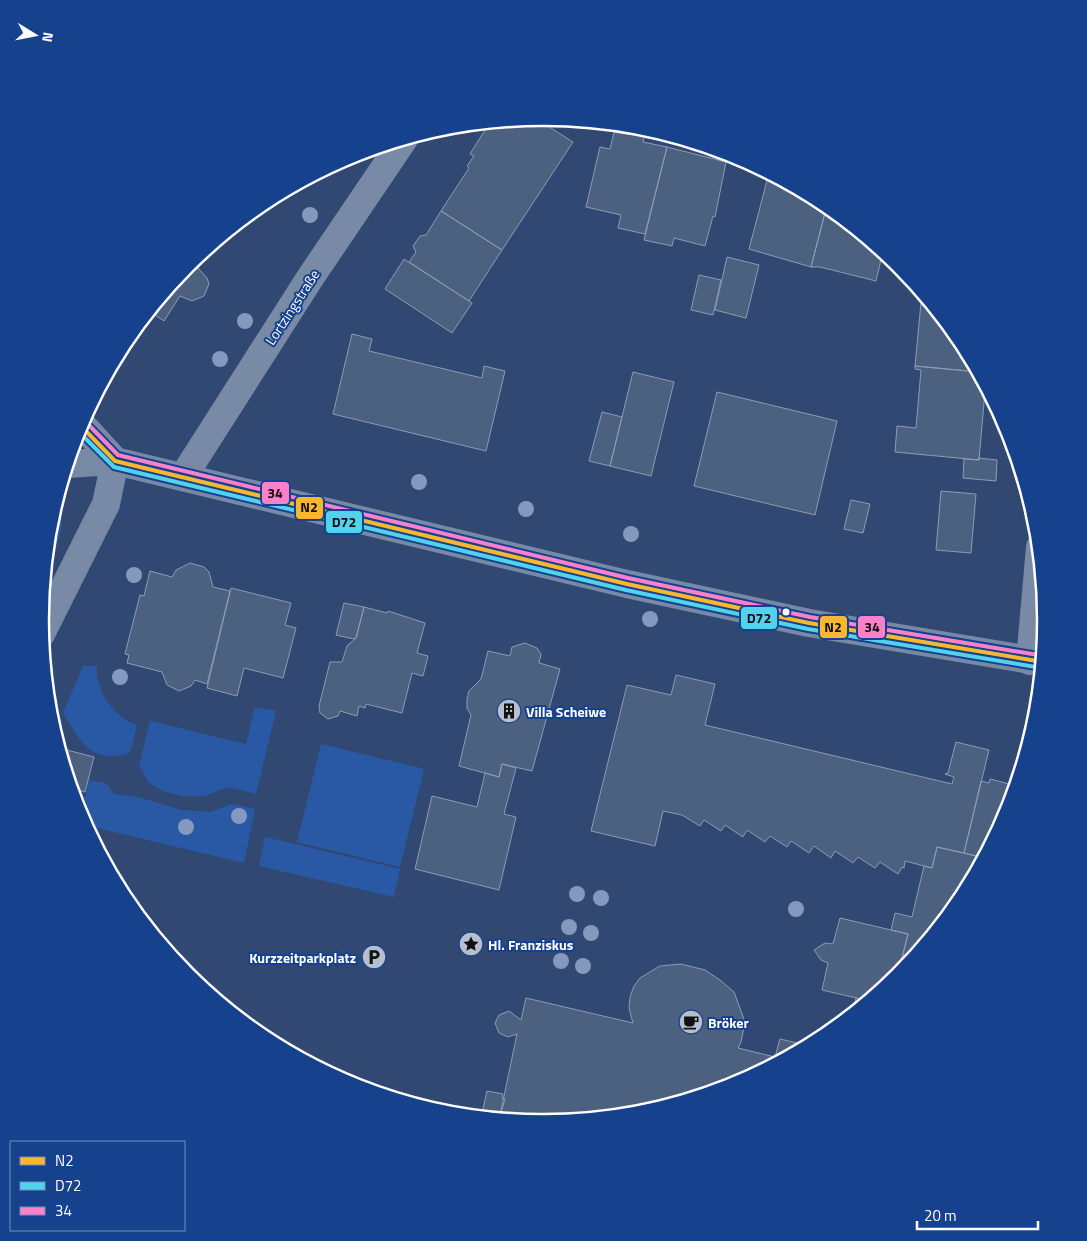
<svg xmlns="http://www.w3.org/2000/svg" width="1087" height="1241" viewBox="0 0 1087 1241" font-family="'Titillium Web',sans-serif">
	<rect width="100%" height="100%" fill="#314972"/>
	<path fill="#2959a4" d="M51 518 62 521C60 541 53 557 44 576Z
		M83 666H97C95 690 114 718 137 725L130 753C90 764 81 742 63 713Z
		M255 707 276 711 256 794 228 787 205 796H182L163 791 148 782 139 766 150 721 246 744Z
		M321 744 424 769 400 867 297 842Z
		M89 780 106 783 114 794 138 797 181 810 211 812 231 804 255 809 244 863 85 825 81 818Z
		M265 837 400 869 394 897 259 866Z"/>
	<path fill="#4c6080" stroke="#8d9cb4" d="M535 118 573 142 502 250 441 211 469 168 467 166 474 156 470 154 490 122Z
		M615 128 645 135 643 142 667 147 645 234 618 228 621 215 586 207 600 147 610 149Z
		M667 147 726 162 715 217 713 216 705 246 674 238 672 246 644 240Z
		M769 173 827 205 811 267 749 249Z
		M827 205 883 251 876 281 820 267H811Z
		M258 207 260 208 252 222 245 217Z
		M441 211 502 250 469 301 409 262 416 252 413 246 420 236 426 235Z
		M213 244 198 268 207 278 209 284 204 296 192 301 180 296 164 321 149 311 188 264Z
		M727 257 759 265 746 318 715 310Z
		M404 259 472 303 452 333 385 289Z
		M699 275 721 280 713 315 691 310Z
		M922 292 962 341 979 372 915 366Z
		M352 334 372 339 369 351 482 378 484 366 505 371 486 451 333 414Z
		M915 366 979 372 989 391H985L979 460 895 452 897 426 916 428 921 370 915 369Z
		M633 372 674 382 651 476 610 466Z
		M717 392 837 421 815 515 694 486Z
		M602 412 622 417 610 466 589 461Z
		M978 458 997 460 996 481 963 478 964 459 979 460Z
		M941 491 976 494 971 553 936 550Z
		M851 500 870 504 863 533 844 529Z
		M190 563 204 567 209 572 213 587 230 591 207 684 195 680 191 686 179 691 167 685 162 672 127 663 129 655 125 654 140 595 144 596 150 571 172 577 176 570Z
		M231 588 291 603 285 625 296 628 283 678 244 668 237 696 207 688Z
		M344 603 364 607 356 638 354 639 336 635Z
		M364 607 387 613 388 611 425 623 417 653 428 656 423 676 412 673 402 713 366 704 365 708 359 706 357 716 340 711 338 716 328 719 320 713 319 706 330 662H342L347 646 356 638Z
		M525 643 537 648 541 654 539 663 560 669 532 771 502 764 499 777 459 766 471 715 467 708V699L469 691 481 679 488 651 510 656 512 647Z
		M676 675 715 684 705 725 952 784 954 777 945 774 948 773 956 742 989 750 964 853 937 847 932 868 905 861 904 868 902 867 898 874 880 862 875 868 858 857 853 863 835 851 831 858 814 846 809 853 791 841 787 847 770 836 765 842 747 830 743 837 725 825 721 831 704 820 700 826 682 815 663 811 655 846 591 831 627 685 671 695Z
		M59 748 94 757 85 792 71 788Z
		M502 764 516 768 504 814 516 817 499 890 415 869 432 796 477 807 485 773 499 777Z
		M990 779 1017 786 1009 813 985 858 964 853 981 781 989 783Z
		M937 847 985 858 962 900 897 978 908 934 891 930 895 913 912 917 924 866 932 868Z
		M840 918 908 934 897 978 869 1001 822 990 828 963 821 960 814 950 825 943 833 944Z
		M681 964 705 970 720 980 734 992 745 1022 741 1042 738 1048 775 1057 780 1039 810 1046 736 1086 641 1114 543 1124 499 1120 517 1034 508 1037 499 1033 495 1023 499 1015 509 1011 521 1020 526 998 633 1023 629 1008 630 997 634 986 640 978 660 966Z
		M856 998 869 1001 852 1016Z
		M487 1091 503 1094 502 1098 505 1099 499 1120 481 1118Z"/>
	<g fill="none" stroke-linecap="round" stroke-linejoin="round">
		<path stroke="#788aa5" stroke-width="28" d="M183 477 310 278 404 139
			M41 634 106 504 115 461
			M1030 661 1040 547"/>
		<path stroke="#7789a5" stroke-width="28" d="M80 425 83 426 115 461
			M67 464 115 461 627 584 809 623 1043 662"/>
		<g stroke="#16428d" stroke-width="8">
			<path id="bus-1" d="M80 425 115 461 627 584 809 623 1043 662"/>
		</g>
		<g stroke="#16428d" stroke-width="8">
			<path id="bus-2" d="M78 431 114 467 626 590 808 629 1042 668"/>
		</g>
		<g stroke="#16428d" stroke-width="8">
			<path id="bus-3" d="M83 419 118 455 628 578 810 617 1044 656"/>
		</g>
		<use href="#bus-1" stroke="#fab62d" stroke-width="4"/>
		<use href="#bus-2" stroke="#53d2ee" stroke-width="4"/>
		<use href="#bus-3" stroke="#ff80ca" stroke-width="4"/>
	</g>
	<g fill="#8499bd">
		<circle cx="310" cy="215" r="8"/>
		<circle cx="245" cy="321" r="8"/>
		<circle cx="220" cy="359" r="8"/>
		<circle cx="419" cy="482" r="8"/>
		<circle cx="526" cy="509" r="8"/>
		<circle cx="631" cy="534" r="8"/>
		<circle cx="134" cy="575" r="8"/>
		<circle cx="650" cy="619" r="8"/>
		<circle cx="120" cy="677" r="8"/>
		<circle cx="239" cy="816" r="8"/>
		<circle cx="186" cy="827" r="8"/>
		<circle cx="577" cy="894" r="8"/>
		<circle cx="601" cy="898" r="8"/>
		<circle cx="796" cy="909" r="8"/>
		<circle cx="569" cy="927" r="8"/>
		<circle cx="591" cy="933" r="8"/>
		<circle cx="561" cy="961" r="8"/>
		<circle cx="583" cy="966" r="8"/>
	</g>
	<defs>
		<g id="building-disc" transform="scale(1.25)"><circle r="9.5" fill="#b7bfce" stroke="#16428d"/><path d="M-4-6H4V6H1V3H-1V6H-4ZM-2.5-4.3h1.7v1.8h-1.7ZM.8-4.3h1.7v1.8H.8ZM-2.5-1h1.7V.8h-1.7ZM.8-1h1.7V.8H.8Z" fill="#111"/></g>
		<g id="sight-disc" transform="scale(1.25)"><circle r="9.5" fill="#b7bfce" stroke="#16428d"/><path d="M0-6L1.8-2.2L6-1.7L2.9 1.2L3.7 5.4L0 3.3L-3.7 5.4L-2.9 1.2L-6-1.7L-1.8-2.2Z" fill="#111"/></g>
		<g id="parking-disc" transform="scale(1.25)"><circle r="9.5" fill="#b7bfce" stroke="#16428d"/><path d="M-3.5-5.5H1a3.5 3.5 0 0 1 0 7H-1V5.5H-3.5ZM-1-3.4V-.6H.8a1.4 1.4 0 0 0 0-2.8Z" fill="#111"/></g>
		<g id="cafe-disc" transform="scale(1.25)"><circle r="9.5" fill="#b7bfce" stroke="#16428d"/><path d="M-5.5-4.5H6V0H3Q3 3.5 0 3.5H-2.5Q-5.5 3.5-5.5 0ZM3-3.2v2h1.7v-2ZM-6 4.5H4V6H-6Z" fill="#111"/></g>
	</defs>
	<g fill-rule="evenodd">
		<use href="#building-disc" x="509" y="711"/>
		<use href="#sight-disc" x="471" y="944"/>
		<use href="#parking-disc" x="374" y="957"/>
		<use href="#cafe-disc" x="691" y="1022"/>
	</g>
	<circle fill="#fff" stroke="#16428d" stroke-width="2" cx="786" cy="612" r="4.5"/>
	<g text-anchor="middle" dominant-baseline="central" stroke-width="4" stroke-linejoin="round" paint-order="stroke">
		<g font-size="14" fill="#fff" stroke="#16428d">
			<text transform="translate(292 307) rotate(-57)">Lortzingstraße</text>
		</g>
		<g font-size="14" font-weight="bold" fill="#fff" stroke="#16428d" text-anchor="start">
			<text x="526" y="711">Villa Scheiwe</text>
			<text x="488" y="944">Hl. Franziskus</text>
			<text x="356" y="957" text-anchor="end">Kurzzeitparkplatz</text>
			<text x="708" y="1022">Bröker</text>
		</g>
	</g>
	<path d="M0 0H1087V1241H0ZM49 620a494 494 0 1 1 988 0a494 494 0 1 1-988 0Z" fill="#16428d" fill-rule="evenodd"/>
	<path fill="none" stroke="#fff" stroke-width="2.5" d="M49 620a494 494 0 1 1 988 0a494 494 0 1 1-988 0Z"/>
	<g stroke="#16428d" stroke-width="2">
		<rect x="261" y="481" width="29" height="24" rx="5" fill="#ff80ca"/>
		<rect x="295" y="496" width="29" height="24" rx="5" fill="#fab62d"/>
		<rect x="325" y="510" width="38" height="24" rx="5" fill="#53d2ee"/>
		<rect x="740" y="606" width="38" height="24" rx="5" fill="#53d2ee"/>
		<rect x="819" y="615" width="29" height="24" rx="5" fill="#fab62d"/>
		<rect x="857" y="615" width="29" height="24" rx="5" fill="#ff80ca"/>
	</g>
	<g font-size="14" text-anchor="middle" font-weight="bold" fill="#111">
		<text x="275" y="498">34</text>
		<text x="309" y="512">N2</text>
		<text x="344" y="527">D72</text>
		<text x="759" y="623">D72</text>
		<text x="833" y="632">N2</text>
		<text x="872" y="632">34</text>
	</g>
	<rect x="10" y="1141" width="175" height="90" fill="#16428d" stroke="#738ebb"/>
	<rect x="20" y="1157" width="25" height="8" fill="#fab62d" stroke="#738ebb"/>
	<text x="55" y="1166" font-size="15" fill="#ffffff">N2</text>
	<rect x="20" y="1182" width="25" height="8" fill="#53d2ee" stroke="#738ebb"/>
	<text x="55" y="1191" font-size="15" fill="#ffffff">D72</text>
	<rect x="20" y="1207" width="25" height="8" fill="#ff80ca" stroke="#738ebb"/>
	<text x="55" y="1216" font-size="15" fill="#ffffff">34</text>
	<g transform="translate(35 35) rotate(100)" stroke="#16428d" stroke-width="4" paint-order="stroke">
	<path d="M0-4L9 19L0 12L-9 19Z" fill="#ffffff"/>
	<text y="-8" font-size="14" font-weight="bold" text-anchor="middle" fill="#ffffff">N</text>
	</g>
	<path d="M917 1221v8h121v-8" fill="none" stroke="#ffffff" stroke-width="2.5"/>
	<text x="924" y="1221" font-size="15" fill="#ffffff" stroke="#16428d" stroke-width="4" paint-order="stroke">20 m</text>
</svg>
